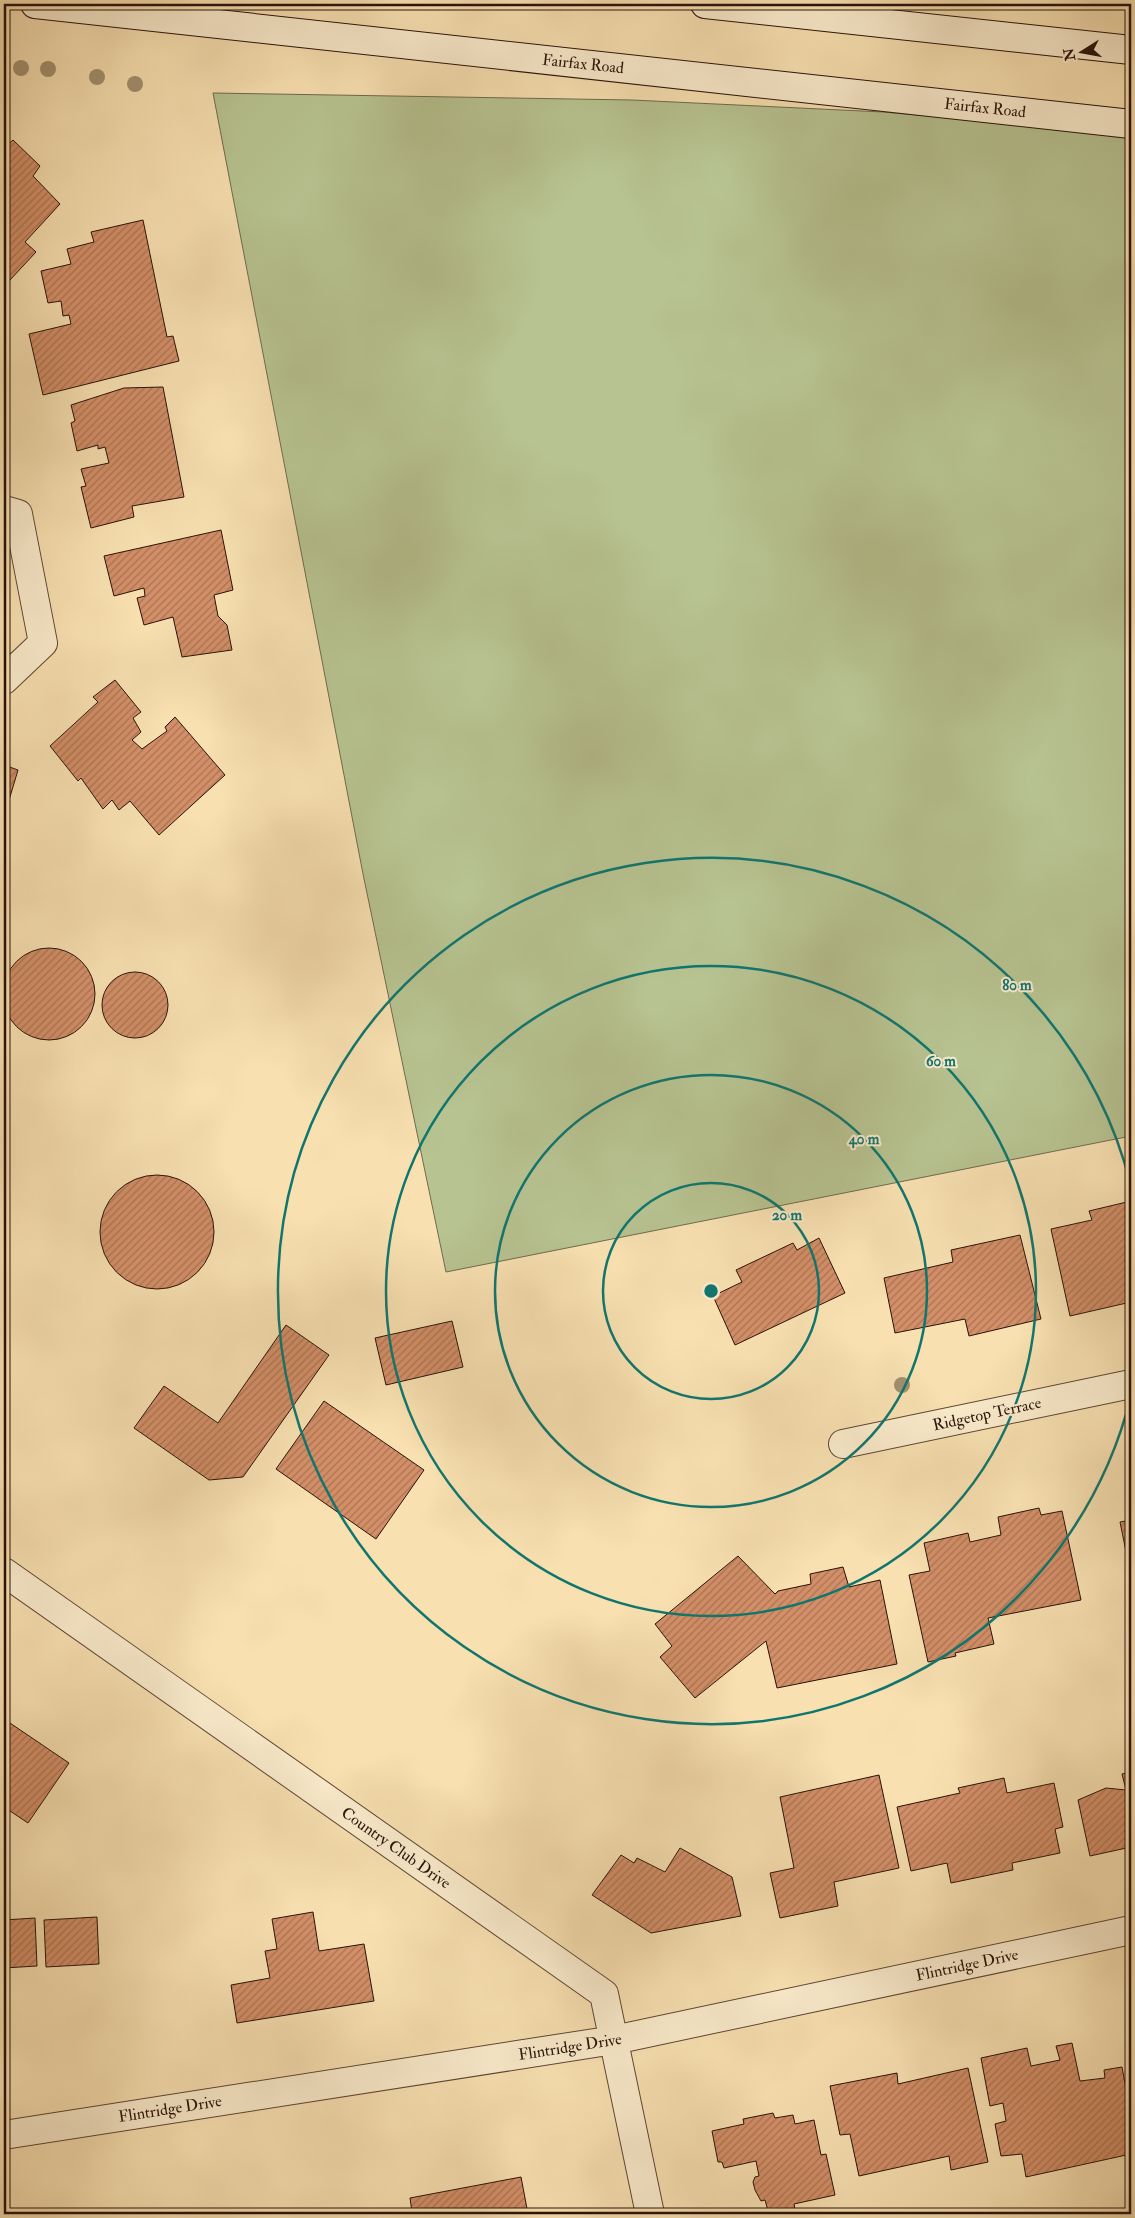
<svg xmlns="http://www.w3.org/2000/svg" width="1135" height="2218" viewBox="0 0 1135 2218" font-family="'IM FELL Double Pica',serif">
	<defs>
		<pattern id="building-hatch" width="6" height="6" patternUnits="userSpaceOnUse" patternTransform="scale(1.25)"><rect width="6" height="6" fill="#d38f68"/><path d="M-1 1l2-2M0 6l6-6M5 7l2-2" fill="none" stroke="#ab7354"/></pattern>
	</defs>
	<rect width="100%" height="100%" fill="#f8e0b1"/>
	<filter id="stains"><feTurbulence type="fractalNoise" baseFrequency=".004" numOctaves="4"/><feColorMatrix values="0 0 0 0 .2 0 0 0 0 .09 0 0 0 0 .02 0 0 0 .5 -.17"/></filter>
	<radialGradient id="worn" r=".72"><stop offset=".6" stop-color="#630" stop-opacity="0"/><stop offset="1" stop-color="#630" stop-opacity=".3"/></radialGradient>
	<path fill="#b7c391" stroke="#706a4e" d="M213 93 632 100 883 112 1131 134V1136L446 1272 363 874Z"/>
	<path fill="url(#building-hatch)" stroke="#29120a" d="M13 140 40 166 33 176 60 204 25 242 36 252 10 280 4 290V148Z
		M143 220 167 337 173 336 179 361 43 395 29 334 71 324 69 315 63 316 61 301 48 303 41 271 71 264 67 249 94 242 91 232Z
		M163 387 184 497 132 506 134 517 91 528 81 487 86 486 81 469 109 463 105 447 98 449V445L77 451 71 423 75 421 71 405 124 388Z
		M221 530 233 590 214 595 218 616 227 625 232 650 182 657 173 617 144 625 137 598 145 596 144 588 114 596 104 556Z
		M115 680 141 712 133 718 141 732 132 740 142 749 167 731 165 727 175 717 225 775 159 835 130 801 119 810 112 800 103 809 81 778 78 781 50 746 98 702 93 697Z
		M4 765 18 770 4 817Z
		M3 994a46 46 0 1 1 92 0a46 46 0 1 1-92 0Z
		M102 1005a33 33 0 1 1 66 0a33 33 0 1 1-66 0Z
		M100 1232a57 57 0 1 1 114 0a57 57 0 1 1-114 0Z
		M1131 1201V1302L1070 1316 1051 1229 1092 1220 1089 1211Z
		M1020 1235 1041 1319 969 1336 965 1319 895 1333 884 1278 953 1262 951 1250Z
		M819 1238 845 1293 735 1345 713 1296 742 1282 736 1270 793 1243 797 1250Z
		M452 1321 463 1367 386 1385 375 1338Z
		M286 1325 329 1355 243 1477 209 1480 134 1428 164 1386 218 1423Z
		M324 1401 424 1470 376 1539 276 1469Z
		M1039 1508 1041 1515 1062 1511 1081 1600 988 1618 994 1644 955 1653 956 1656 928 1662 909 1575 930 1571 924 1543 968 1533 970 1542 1001 1535 998 1517Z
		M1131 1520V1576L1120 1522Z
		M738 1556 775 1594 778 1591 811 1584 810 1574 843 1567 849 1587 880 1580 897 1664 777 1688 766 1641 695 1698 660 1657 672 1646 655 1624Z
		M4 1719 69 1763 28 1823 4 1807Z
		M1131 1772V1847L1090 1856 1078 1800 1106 1788 1126 1790 1122 1774Z
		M879 1775 899 1868 834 1882 838 1906 780 1918 770 1873 794 1868 780 1797Z
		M1004 1778 1007 1793 1054 1783 1063 1827 1055 1829 1060 1853 1012 1863 1013 1870 951 1883 947 1863 911 1871 897 1807 960 1793 958 1788Z
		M680 1848 732 1877 741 1916 651 1933 592 1895 621 1855 634 1863 637 1858 665 1872Z
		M313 1912 319 1951 364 1944 374 2001 237 2023 231 1985 270 1978 265 1951 277 1949 272 1919Z
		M97 1917 99 1964 46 1967 44 1920Z
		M35 1918 37 1966 4 1968V1920Z
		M1072 2043 1080 2081 1105 2078 1104 2070 1122 2067 1131 2115V2154L1026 2177 1022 2154 1001 2156 995 2124 1006 2121 1003 2103 990 2106 981 2058 1027 2048 1031 2066 1060 2060 1056 2046Z
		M968 2068 988 2162 951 2170 949 2156 859 2176 850 2134 840 2135 830 2086 897 2073 898 2084Z
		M773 2113 775 2118 793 2115 795 2124 814 2120 821 2155 826 2154 835 2195 794 2204 796 2214H769L765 2200 761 2201 755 2190 753 2182 755 2177 759 2176 756 2161 724 2168 722 2162H718L712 2131 744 2124 743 2119Z
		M521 2177 528 2214H400L412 2212 410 2198Z"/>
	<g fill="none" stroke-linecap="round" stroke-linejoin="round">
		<g stroke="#5d4634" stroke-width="30">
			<path id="street" d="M4 510 18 514 43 643 4 680
				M843 1444 1131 1384
				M4 1572 604 1994 650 2214
				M4 2135 614 2040 1131 1930"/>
		</g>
		<g stroke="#29120a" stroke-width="30">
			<path id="secondary" d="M35 4 1131 124
				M705 4 1131 50"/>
		</g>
		<use href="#street" stroke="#faebcc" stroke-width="28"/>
		<use href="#secondary" stroke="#faebcc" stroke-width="28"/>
	</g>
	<g fill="#a2916f">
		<circle cx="21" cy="68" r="8"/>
		<circle cx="48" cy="69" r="8"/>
		<circle cx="97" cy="77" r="8"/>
		<circle cx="135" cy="84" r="8"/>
		<circle cx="902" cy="1385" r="8"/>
	</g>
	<g fill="none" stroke="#0f766e" stroke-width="2.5">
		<circle cx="711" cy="1291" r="108"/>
		<circle cx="711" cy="1291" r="216"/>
		<circle cx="711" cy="1291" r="325"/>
		<path d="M1131 1396A433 433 0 1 1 1131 1186"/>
	</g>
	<g text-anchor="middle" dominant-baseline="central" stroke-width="4" stroke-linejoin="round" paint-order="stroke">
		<g font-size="16" fill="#29120a" stroke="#faebcc">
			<text transform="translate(583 64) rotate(6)">Fairfax Road</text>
			<text transform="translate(985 108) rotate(6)">Fairfax Road</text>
			<text transform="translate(987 1414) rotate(-12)">Ridgetop Terrace</text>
			<text transform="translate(396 1848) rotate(35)">Country Club Drive</text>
			<text transform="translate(967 1965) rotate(-12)">Flintridge Drive</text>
			<text transform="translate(570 2047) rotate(-9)">Flintridge Drive</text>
			<text transform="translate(170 2109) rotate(-9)">Flintridge Drive</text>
		</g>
	</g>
	<circle cx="711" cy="1291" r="8" fill="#0f766e" stroke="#faebcc" stroke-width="2.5"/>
	<g font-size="15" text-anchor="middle" font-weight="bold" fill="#0f766e" stroke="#faebcc" stroke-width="4" stroke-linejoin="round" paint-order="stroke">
		<text x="1017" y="990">80 m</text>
		<text x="941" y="1066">60 m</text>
		<text x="864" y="1144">40 m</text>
		<text x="787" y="1220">20 m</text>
	</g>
	<rect width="1135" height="2218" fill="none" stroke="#f8e0b1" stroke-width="20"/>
	<rect x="5" y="5" width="1125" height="2208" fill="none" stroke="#29120a" stroke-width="2.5"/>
	<rect x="10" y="10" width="1115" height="2198" fill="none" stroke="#29120a"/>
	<g transform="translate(1082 52) rotate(259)" stroke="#faebcc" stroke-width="4" paint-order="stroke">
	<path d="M0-4L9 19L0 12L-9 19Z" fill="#29120a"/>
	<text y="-8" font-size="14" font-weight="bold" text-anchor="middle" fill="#29120a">N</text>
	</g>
	<rect width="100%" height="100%" filter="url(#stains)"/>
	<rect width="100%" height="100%" fill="url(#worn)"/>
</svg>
